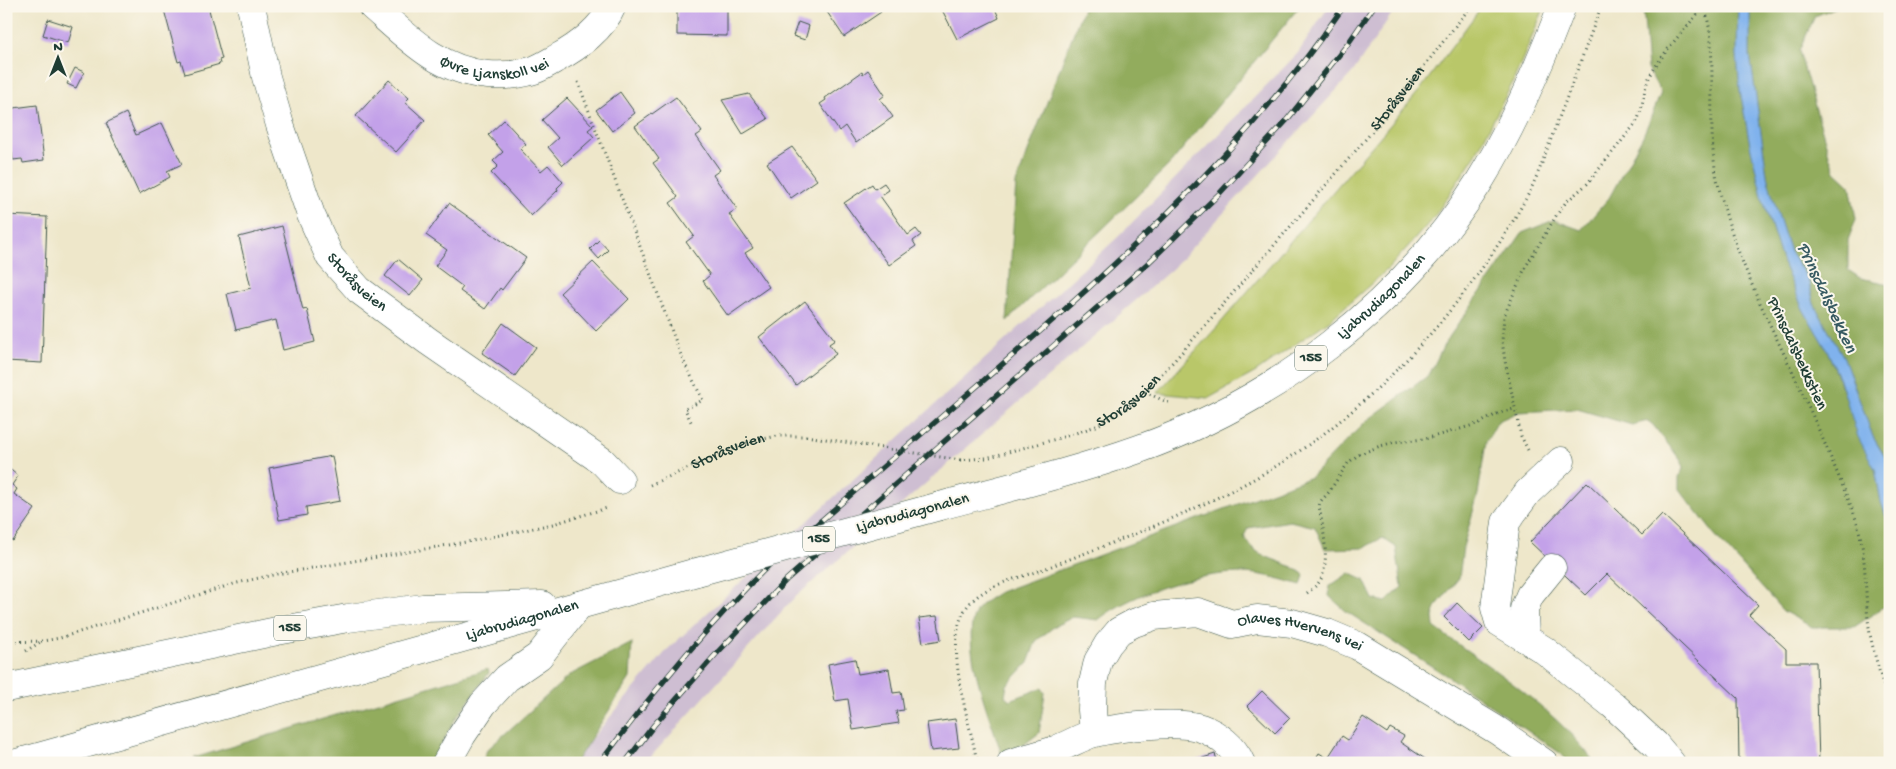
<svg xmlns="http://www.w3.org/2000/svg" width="1896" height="769" viewBox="0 0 1896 769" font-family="'Gochi Hand',sans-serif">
	<rect width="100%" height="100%" fill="#fbf7ec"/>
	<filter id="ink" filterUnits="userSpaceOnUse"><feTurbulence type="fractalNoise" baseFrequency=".02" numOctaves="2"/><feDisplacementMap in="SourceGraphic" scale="10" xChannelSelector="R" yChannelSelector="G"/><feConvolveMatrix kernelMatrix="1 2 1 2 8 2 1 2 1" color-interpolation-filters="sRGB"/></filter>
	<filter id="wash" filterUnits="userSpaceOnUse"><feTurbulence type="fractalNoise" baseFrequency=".0096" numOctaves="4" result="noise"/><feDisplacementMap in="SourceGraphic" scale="20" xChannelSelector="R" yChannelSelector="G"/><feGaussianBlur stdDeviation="1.12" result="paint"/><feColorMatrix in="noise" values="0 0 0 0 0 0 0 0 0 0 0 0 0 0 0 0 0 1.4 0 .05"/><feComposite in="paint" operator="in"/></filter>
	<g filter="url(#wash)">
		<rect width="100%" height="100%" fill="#eee7ca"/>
		<path fill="#cebed2" d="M1329 6H1397L1353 72 1173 268 792 600 645 763H571L668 649 1118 237 1298 53Z"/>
		<path fill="#b9c769" stroke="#6c824e" d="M1482 6H1545L1512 84 1476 154 1435 216 1389 268 1330 320 1256 372 1209 398 1157 393 1218 326 1420 90Z"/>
		<path fill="#92ac5d" stroke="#587448" d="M1084 6H1300L1170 164 1007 321 1016 183Z
			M1643 6H1738L1737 55 1740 90 1750 145 1763 200 1783 263 1803 309 1827 350 1875 469 1881 502 1890 528V606L1882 608 1854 627H1812L1783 611 1715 535 1679 489V477L1683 469 1682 462 1653 425 1648 421 1632 425 1577 409 1518 412 1498 421 1486 442 1478 494 1463 547 1459 578 1437 605 1433 617 1434 627C1490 668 1553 706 1595 763H1570L1560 753 1450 678 1347 612 1329 596 1330 586 1349 573 1364 580 1373 599 1386 602 1402 587 1396 547 1382 538 1363 548 1325 549 1315 527 1290 521 1248 528 1244 536C1254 561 1288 559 1304 575L1301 585C1286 581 1271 576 1256 574 1211 568 1133 591 1098 620L1073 617 1055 626 1036 641 1028 663 1007 685 1005 696 1010 700 1042 688 1045 693 1039 733 1008 757 1002 755C991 719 959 645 976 611 979 604 993 597 1000 592L1311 477 1365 422 1429 375 1445 343 1522 233 1554 220 1581 230 1609 198 1643 136 1661 93 1648 69Z
			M1750 6H1839L1815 16 1799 51 1830 158 1835 171 1850 185 1856 219 1848 240V270L1860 278 1890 284V477L1882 451 1873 437 1844 358 1814 304 1808 279 1790 252 1773 198 1767 175 1750 55Z
			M632 643 630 678 575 763H482L487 750 570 675Z
			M488 669 489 673 456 718 431 763H204L194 758Z"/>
		<path fill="#80b2ed" stroke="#507890" d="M1738 6H1750V55L1767 175 1773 198 1790 252 1808 279 1814 304 1844 358 1873 437 1886 459 1890 477V528L1881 502 1875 469 1858 437 1840 380 1827 350 1803 309 1783 263 1763 200 1750 145 1740 90 1737 55Z"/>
		<g id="blocks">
			<path fill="#c3a1e9" d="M163 6H208L222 59 219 60 220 64 185 74 181 61 178 62Z
				M677 6H727V36L677 35Z
				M823 6H878L881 12 844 37Z
				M940 6H994L999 18 957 39Z
				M48 19 73 27 68 43 43 35Z
				M798 22 809 26 805 40 793 36Z
				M75 68 84 72 76 88 67 84Z
				M868 70 885 95 880 99 893 117 856 143 845 126 839 131 820 104 826 100 825 98 862 72 863 74Z
				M389 80 409 98 405 102 425 120 396 152 356 116Z
				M620 92 635 113 612 131 596 110Z
				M749 94 768 119 743 134 722 100Z
				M676 97 702 132 696 136 720 170 713 175 737 209 729 214 753 248 745 253 769 287 728 316 703 281 710 275 686 242 694 236 670 203 678 197 653 163 659 159 635 126Z
				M567 98 593 126 588 130 594 137 563 165 548 147 558 138 542 120Z
				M37 105 44 160 23 163 22 159 13 160 12 153H6V109Z
				M126 113 136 135 162 123 182 164 167 171 170 177 139 194 106 123Z
				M504 120 526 144 520 149 541 171 548 165 563 182 557 188 558 190 531 216 491 173 498 166 493 161 503 152 488 135Z
				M792 147 817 180 791 198 767 163Z
				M884 183 889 190 880 196 908 235 916 229 921 235 913 241 916 246 889 265 844 203 872 184 875 189Z
				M449 203 526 258 502 290 500 288 485 309 460 291 463 287 435 266 447 250 426 235Z
				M6 215 47 217 42 363 6 361Z
				M282 226 303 310 307 309 315 342 283 350 276 320 236 330 227 294 251 288 239 237Z
				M599 240 608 250 599 259 590 249Z
				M398 259 423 280 410 296 385 276Z
				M593 262 629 299 596 331 560 293Z
				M805 301 835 340 829 344 836 354 796 385 759 337Z
				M503 323 536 347 515 376 482 353Z
				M332 456 340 501 306 507 307 515 279 520 269 468Z
				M6 466 18 476 12 485 17 489 14 494 35 509 13 541 6 537Z
				M1587 482 1642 535 1662 514 1758 605 1749 615 1786 649V662H1816L1819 763H1739L1738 698 1607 574 1586 595 1530 542Z
				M1457 603 1483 628 1469 642 1444 617Z
				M937 616 941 640 923 643 919 618Z
				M855 659 858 674 889 669 893 693 901 692 904 710 896 711 899 723 853 730 848 699 835 701 828 664Z
				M1262 691 1290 718 1275 733 1247 706Z
				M1363 717 1387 733 1390 728 1404 736 1400 742 1431 763H1313L1319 753 1334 762 1335 759 1329 756 1342 736 1348 740Z
				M955 719 959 748 931 751 927 723Z
				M1215 754 1218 763H1194V761Z"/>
		</g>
	</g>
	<g filter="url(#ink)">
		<use href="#blocks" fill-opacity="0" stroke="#3e564a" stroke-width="1"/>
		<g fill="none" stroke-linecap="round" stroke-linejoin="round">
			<g stroke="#3e564a" stroke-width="29">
				<g id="minor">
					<path id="s3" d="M251 6 266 77 280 125 311 215 330 257 359 290 428 341 602 461 620 480"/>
					<path id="s4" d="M372 6C407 37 439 71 488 75 503 76 519 75 534 70 542 67 550 62 557 58 578 47 603 28 612 6"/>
					<path d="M1561 461 1528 492 1506 522 1495 608 1499 622 1544 650 1613 705 1655 744 1671 763"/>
					<path d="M1525 638 1524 609 1530 595 1552 568"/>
					<path id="s5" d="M1094 733 1092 710 1093 683 1098 661 1108 644 1119 631 1134 623 1154 616 1198 612 1232 624 1257 619 1292 623 1327 633 1358 646 1498 731 1544 763"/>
					<path d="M1011 763C1025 758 1041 755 1055 750 1068 745 1081 737 1094 733 1120 727 1177 720 1201 728 1218 734 1234 747 1241 763"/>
				</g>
			</g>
			<g stroke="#3e564a" stroke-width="29">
				<g id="major">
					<path id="s6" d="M940 506C1007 488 1074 472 1139 449 1276 400 1401 306 1479 182 1513 127 1539 67 1562 6"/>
					<path d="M6 688 277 631 348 618 423 608 542 605"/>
					<path id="s7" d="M17 763 697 572"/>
					<path d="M446 763 462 735 483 704 507 678 539 656 579 605"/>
				</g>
			</g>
			<g stroke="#3e564a" stroke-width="3" stroke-dasharray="1 4" stroke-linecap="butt">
				<path d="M1705 6C1707 19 1711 31 1711 44 1714 88 1708 135 1717 179 1732 250 1765 314 1796 379 1816 422 1835 467 1853 511 1869 553 1863 592 1870 634 1875 659 1883 683 1890 707"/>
				<path d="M578 82 682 358 703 400 685 409 692 424"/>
				<path d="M1145 392 1169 403"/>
				<path d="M1528 450 1521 436 1505 361 1502 341 1504 316 1525 268 1556 216 1566 202 1587 184 1636 123C1644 108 1642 93 1649 78 1663 51 1685 30 1704 6"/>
				<path id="s1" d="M960 460 986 458 1067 436 1096 426 1127 408 1145 392 1183 351 1383 119 1471 6"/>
				<path id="s2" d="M650 485 746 443 777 436H806"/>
				<path d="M1307 593C1312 589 1318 585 1321 579 1330 561 1323 526 1319 507L1320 502 1329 492 1348 463 1358 455 1380 446 1395 442 1425 439 1457 430 1480 423 1499 413 1514 409"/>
				<path d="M6 642 43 641 60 638 237 583 277 574 472 541 553 524 607 508"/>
				<path d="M26 651 42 641"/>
				<path d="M977 763C971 721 937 634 972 601 989 584 1019 578 1041 570 1088 552 1135 535 1182 514 1222 496 1264 476 1301 450 1393 387 1476 291 1529 193 1540 171 1548 146 1557 123 1572 84 1587 45 1601 6"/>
			</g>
			<use href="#minor" stroke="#fff" stroke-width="28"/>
			<use href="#major" stroke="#fff" stroke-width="28"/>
			<g stroke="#1f3d34" stroke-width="5.5">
				<path id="rail" d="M600 763C652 693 708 625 770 564 784 550 800 538 815 526 845 500 874 474 904 449 1061 313 1226 179 1344 6
					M625 763 654 725 717 653 786 580 1148 263 1219 194 1286 121 1347 45 1374 6"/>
			</g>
			<use href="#rail" stroke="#fbf7ec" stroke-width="4" stroke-dasharray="11" stroke-linecap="butt"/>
			<g stroke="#3e564a" stroke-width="29" stroke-linecap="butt">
				<path id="major-bridge" d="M697 572 940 506"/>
			</g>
			<path stroke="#3e564a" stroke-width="3" stroke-dasharray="1 4" stroke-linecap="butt" d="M806 436 960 460"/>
			<use href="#major-bridge" stroke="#fff" stroke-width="28"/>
		</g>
	</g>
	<g text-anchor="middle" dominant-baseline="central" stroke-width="4" stroke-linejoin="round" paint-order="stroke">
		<g fill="#fbf7ec" stroke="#61756b" stroke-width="1">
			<rect x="1295" y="345.5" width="32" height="25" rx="4"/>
			<rect x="803" y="526.5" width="32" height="25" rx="4"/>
			<rect x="274" y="615.5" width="32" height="25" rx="4"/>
		</g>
		<g font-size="15" font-weight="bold" fill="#1f3d34">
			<text x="1311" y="358">155</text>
			<text x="819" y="539">155</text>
			<text x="290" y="628">155</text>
		</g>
		<g font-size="16" fill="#1f3d34" stroke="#fbf7ec">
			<text stroke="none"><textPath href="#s4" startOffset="144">Øvre Ljanskoll vei</textPath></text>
			<text stroke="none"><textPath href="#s1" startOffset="588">Storåsveien</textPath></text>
			<text stroke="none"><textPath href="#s3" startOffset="301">Storåsveien</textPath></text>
			<text stroke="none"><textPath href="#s6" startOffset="496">Ljabrudiagonalen</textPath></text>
			<text transform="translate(1796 354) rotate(65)">Prinsdalsbekkstien</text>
			<text stroke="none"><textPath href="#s1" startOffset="182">Storåsveien</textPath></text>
			<text stroke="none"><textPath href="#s2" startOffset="85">Storåsveien</textPath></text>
			<text transform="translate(913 514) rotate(-15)">Ljabrudiagonalen</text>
			<text stroke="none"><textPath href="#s7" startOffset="525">Ljabrudiagonalen</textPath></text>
			<text stroke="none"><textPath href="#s5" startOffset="298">Olaves Hvervens vei</textPath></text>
		</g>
		<g font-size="18" font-style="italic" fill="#375a62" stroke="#fbf7ec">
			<text transform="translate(1826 298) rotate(65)">Prinsdalsbekken</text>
		</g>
	</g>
	<rect width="1896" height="769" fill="none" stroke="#fbf7ec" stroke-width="25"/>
	<g transform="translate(58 58)" stroke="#fbf7ec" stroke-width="4" paint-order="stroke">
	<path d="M0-4L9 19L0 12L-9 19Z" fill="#1f3d34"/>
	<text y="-8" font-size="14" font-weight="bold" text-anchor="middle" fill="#1f3d34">N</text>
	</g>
</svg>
